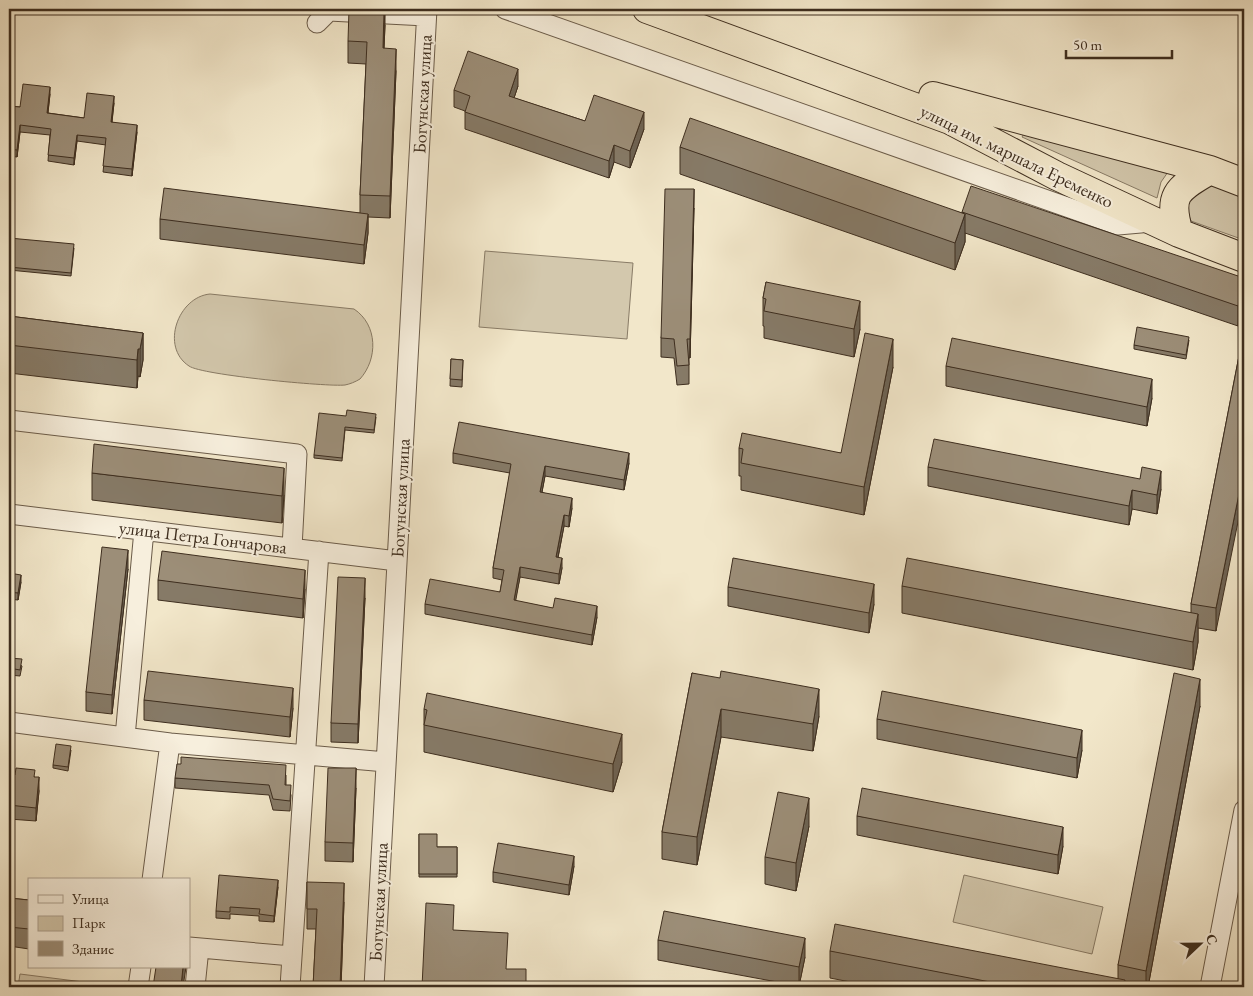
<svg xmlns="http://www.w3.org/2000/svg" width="1253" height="996" viewBox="0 0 1253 996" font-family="'EB Garamond',serif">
	<rect width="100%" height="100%" fill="#f2e7ca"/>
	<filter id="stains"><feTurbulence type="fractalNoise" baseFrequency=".004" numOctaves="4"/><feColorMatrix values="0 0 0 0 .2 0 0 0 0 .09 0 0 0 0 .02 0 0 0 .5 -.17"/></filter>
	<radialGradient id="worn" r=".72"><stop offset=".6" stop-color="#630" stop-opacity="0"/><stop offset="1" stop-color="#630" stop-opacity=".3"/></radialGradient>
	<path fill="#d3c8ad" stroke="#887b66" d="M1026 130 1168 172 1161 182 1157 198 1022 137Z
		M1207 186H1220L1244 195V240L1191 221 1187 210 1188 197Z
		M485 251 633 263 627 339 479 327Z
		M210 294 354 309C378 325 378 359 360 379 355 382 350 384 345 385 328 387 201 375 189 366 160 347 178 297 210 294Z
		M964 875 1103 907 1092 954 953 922Z
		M20 974 99 984 98 987H18Z"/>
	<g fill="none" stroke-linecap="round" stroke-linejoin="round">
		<g stroke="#6b5c4a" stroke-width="21">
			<path id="minor" d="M505 9 1118 225 1152 222
				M317 23 329 11 426 16
				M9 420 297 454 292 548
				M9 514 397 561
				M9 722 170 743 386 762
				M125 737 144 530
				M152 880 170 743
				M189 947 292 956
				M138 987 141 967
				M195 987 199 948
				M290 987 319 551
				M374 987 427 9
				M1210 987 1244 810"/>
		</g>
		<g stroke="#3e2e1f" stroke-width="30">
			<path id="highway" d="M647 9 950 120 1057 176 1179 233 1244 258
				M933 96 1210 170 1244 183
				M1179 233C1167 193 1178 189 1210 170"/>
		</g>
		<use href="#minor" stroke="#f7efdd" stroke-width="19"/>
		<use href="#highway" stroke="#f2e7ca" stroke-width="28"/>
	</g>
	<path fill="#867a67" stroke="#3e2e1f" d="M385 25 384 48 396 71 390 218 368 217V233L364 264 160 239V219L360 213V195L366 64 348 63V41Z
		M518 86 514 98 585 121 644 129 630 168 614 162 609 178 465 129V111L454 107V90Z
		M50 94 48 113 84 118 114 103 112 122 137 132 132 176 103 172 106 145 77 141 74 165 48 161 50 135 20 132 17 157 9 156V106L20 107Z
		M680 147 962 213V212L1244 278 1238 326 965 233V242L955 270 680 174Z
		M694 208 690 358H689V384L677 385 674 358 661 357V338Z
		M9 238 74 248 71 276 9 270Z
		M766 282 860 329 854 357 764 338V326H763V298Z
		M9 316 143 333V360L140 377 138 376 137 388 9 373Z
		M1244 330 1216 631 1198 628V642L1193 670 902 613V586L1191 613V604Z
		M1189 340 1186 359 1134 349V345Z
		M451 359 463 360 462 387 450 386Z
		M946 366 1152 398 1147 426 946 386Z
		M893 367 864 515 741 490V476H739V448L841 453Z
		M346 416 376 417 374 433 345 430 342 461 314 458V455Z
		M453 453 629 463 624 490 545 476 542 492 572 508 569 527 564 526 558 558 562 568 559 584 520 577 515 601 597 617 592 645 425 614V604L500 592 502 580 493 578V568L510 473 453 463Z
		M928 467 1161 489 1157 514 1132 509 1129 525 928 486Z
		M92 473 284 495 282 523 92 500Z
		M128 569 112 714 86 711V692Z
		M9 573 21 582 18 600 9 599Z
		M158 580 305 589 303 618 158 600Z
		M728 587 874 604 869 633 728 606Z
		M365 598 358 743 331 742V723Z
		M9 658 22 666 20 676 9 675Z
		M692 673 819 716 813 751 721 737 697 865 662 859V832Z
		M144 700 293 708 290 737 144 720Z
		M1200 706 1148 987H876L830 978V951L1118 979V965Z
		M424 709 622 762 613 792 424 752Z
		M877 719 1082 750 1077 778 877 739Z
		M71 750 68 771 53 768V765Z
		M9 774 35 777 39 791 36 821 9 819Z
		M286 775V785L291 795 290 811 273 810 269 795 175 788V778Z
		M356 788 353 862 325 861V842Z
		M857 816 1063 846 1058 874 857 835Z
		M809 826 796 891 765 884V857Z
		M419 834 437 847H457V877H419Z
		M574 866 569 895 493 882V872Z
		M307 882 344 902 341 987H313L316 929H307Z
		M278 887 274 922 259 921V916L230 914V919L216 918V911Z
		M9 898 29 900V949L9 946Z
		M658 940 805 957 799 986 658 960Z"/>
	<path fill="#6d6354" stroke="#3e2e1f" d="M385 9V25L383 70V48Z
		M396 49V71L390 218V196Z
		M518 69V86L509 113V96Z
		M50 87V94L47 120V113Z
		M114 96V103L111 129V122Z
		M644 112V129L630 168V151Z
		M20 125V132L17 157V150Z
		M137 125V132L132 176V169Z
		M77 135V141L74 165V158Z
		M614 145V162L609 178V161Z
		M694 189V208L690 358V339Z
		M368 214V233L364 264V245Z
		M965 214V242L955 270V243Z
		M1244 282V302L1238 326V306Z
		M860 301V329L854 357V329Z
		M143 333V360L140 377V349Z
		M893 339V367L864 515V487Z
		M138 349V376L137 388V360Z
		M1152 379V398L1147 426V407Z
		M629 453V463L624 490V480Z
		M545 466V476L540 502V492Z
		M284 468V495L282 523V496Z
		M1244 469V492L1216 631V608Z
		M1161 471V489L1157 514V495Z
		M1132 490V509L1129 525V506Z
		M572 498V508L569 527V516Z
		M564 515V526L556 567V557Z
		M128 550V569L112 714V695Z
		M562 558V568L559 584V574Z
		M520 567V577L514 610V600Z
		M305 570V589L303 618V599Z
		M21 575V582L18 600V593Z
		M365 578V598L358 743V724Z
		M874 584V604L869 633V613Z
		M597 606V617L592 645V635Z
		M1198 614V642L1193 670V642Z
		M1200 679V706L1148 987H1146V971Z
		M293 688V708L290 737V717Z
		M819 689V716L813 751V724Z
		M721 709V737L697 865V837Z
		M1082 730V750L1077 778V758Z
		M622 734V762L613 792V764Z
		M356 768V788L353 862V843Z
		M39 777V791L36 821V808Z
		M809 798V826L796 891V863Z
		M1063 827V846L1058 874V855Z
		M574 856V866L569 895V885Z
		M278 880V887L274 922V916Z
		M344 883V902L341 987H340Z
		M805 938V957L799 986V967Z
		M183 967H186L183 987H181Z"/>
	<path fill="#9c8e78" stroke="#3e2e1f" d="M349 9H384L383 48 396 49 390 196 360 195 367 42 348 41Z
		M468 51 518 69 509 96 585 121 594 95 644 112 630 151 614 145 609 161 465 112 470 96 454 90Z
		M23 84 50 87 47 113 84 118 87 93 114 96 111 122 137 125 132 169 103 166 106 138 77 135 74 158 48 155 51 129 20 125 17 150 9 149V106L20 107Z
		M690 118 965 214 955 243 680 147Z
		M971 186 1244 278V282L1238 306 962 212Z
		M164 188 368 214 364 245 160 219Z
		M665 189H694L690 339H687L689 365 677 366 674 339 661 338Z
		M9 238 74 244 71 273 9 267Z
		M766 282 860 301 854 329 764 311 766 299 763 298Z
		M9 316 143 333 140 349H138L137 360 9 345Z
		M1137 327 1189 337 1186 355 1134 345Z
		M1244 330V469L1216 608 1191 604Z
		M865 333 893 339 864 487 741 463 743 449 739 448 742 433 841 453Z
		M952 338 1152 379 1147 407 946 366Z
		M451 359 463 360 462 380 450 379Z
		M347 410 376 414 374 430 345 427 342 458 314 455 319 413 346 416Z
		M459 422 629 453 624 480 545 466 540 492 572 498 569 516 564 515 556 557 562 558 559 574 520 567 514 600 553 608 555 598 597 606 592 635 425 604 430 579 500 592 504 570 493 568 511 464 453 453Z
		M934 439 1140 479 1142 467 1161 471 1157 495 1132 490 1129 506 928 467Z
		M94 444 284 468 282 496 92 473Z
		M102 547 128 550 112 695 86 692Z
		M162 551 305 570 303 599 158 580Z
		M733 558 874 584 869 613 728 587Z
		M907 558 1198 614 1193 642 902 586Z
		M9 573 21 575 18 593 9 592Z
		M338 577 365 578 358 724 331 723Z
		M9 658 22 659 20 670 9 668Z
		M148 671 293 688 290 717 144 700Z
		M721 671 819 689 813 724 721 709 697 837 662 832 692 673 720 678Z
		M1174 673 1200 679 1146 971 1118 965Z
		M882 691 1082 730 1077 758 877 719Z
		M427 693 622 734 613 764 424 725 427 710 424 709Z
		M56 744 71 746 68 767 53 765Z
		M181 757 286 765 285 785H291L290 801 273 799 269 785 175 778 177 764H181Z
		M16 768 35 770 34 777H39L36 808 9 805V774L15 775Z
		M328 768H356L353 843 325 842Z
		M862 788 1063 827 1058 855 857 816Z
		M778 792 809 798 796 863 765 857Z
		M419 834H437V847H457V874H419Z
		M498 843 574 856 569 885 493 872Z
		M219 875 278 880 274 916 259 914 260 909 230 907V912L216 911Z
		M307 882 344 883 340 987H313L317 909H307Z
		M9 898 29 900V929L9 927Z
		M426 903 454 905 453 930 508 933 506 969H526V987H422Z
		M664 911 805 938 799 967 658 940Z
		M835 924 1125 980 1124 987H1016L830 951Z
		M156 967H183L181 987H153Z"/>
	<g text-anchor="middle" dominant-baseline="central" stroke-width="4" stroke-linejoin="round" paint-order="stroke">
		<g font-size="18" fill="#3e2e1f" stroke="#f7efdd">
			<text transform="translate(422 94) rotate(-87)">Богунская улица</text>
			<text transform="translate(1017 156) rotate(26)">улица им. маршала Еременко</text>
			<text transform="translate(400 498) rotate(-87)">Богунская улица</text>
			<text transform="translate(203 537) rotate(7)">улица Петра Гончарова</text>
			<text transform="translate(378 902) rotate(-87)">Богунская улица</text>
		</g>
	</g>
	<rect width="1253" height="996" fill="none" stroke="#f2e7ca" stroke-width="30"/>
	<rect x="10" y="10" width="1233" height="976" fill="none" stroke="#3e2e1f" stroke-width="2.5"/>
	<rect x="15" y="15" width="1223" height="966" fill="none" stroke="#3e2e1f"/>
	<rect x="28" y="878" width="162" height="90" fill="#f7efdd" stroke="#ada291"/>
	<rect x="38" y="895" width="25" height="8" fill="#f7efdd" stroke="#ada291"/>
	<text x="72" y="904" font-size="15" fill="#3e2e1f">Улица</text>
	<rect x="38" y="916" width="25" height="15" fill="#d3c8ad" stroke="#ada291"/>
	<text x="72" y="928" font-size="15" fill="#3e2e1f">Парк</text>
	<rect x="38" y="941" width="25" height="15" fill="#9c8e78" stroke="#ada291"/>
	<text x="72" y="954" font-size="15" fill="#3e2e1f">Здание</text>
	<g transform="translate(1200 944) rotate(68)" stroke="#f7efdd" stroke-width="4" paint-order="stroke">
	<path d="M0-4L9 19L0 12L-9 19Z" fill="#3e2e1f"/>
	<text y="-8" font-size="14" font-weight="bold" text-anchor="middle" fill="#3e2e1f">С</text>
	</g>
	<path d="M1066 50v8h106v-8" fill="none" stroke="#3e2e1f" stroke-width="2.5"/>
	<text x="1073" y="50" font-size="15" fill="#3e2e1f" stroke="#f7efdd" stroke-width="4" paint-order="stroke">50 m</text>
	<rect width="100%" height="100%" filter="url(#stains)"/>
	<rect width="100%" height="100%" fill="url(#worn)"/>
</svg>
